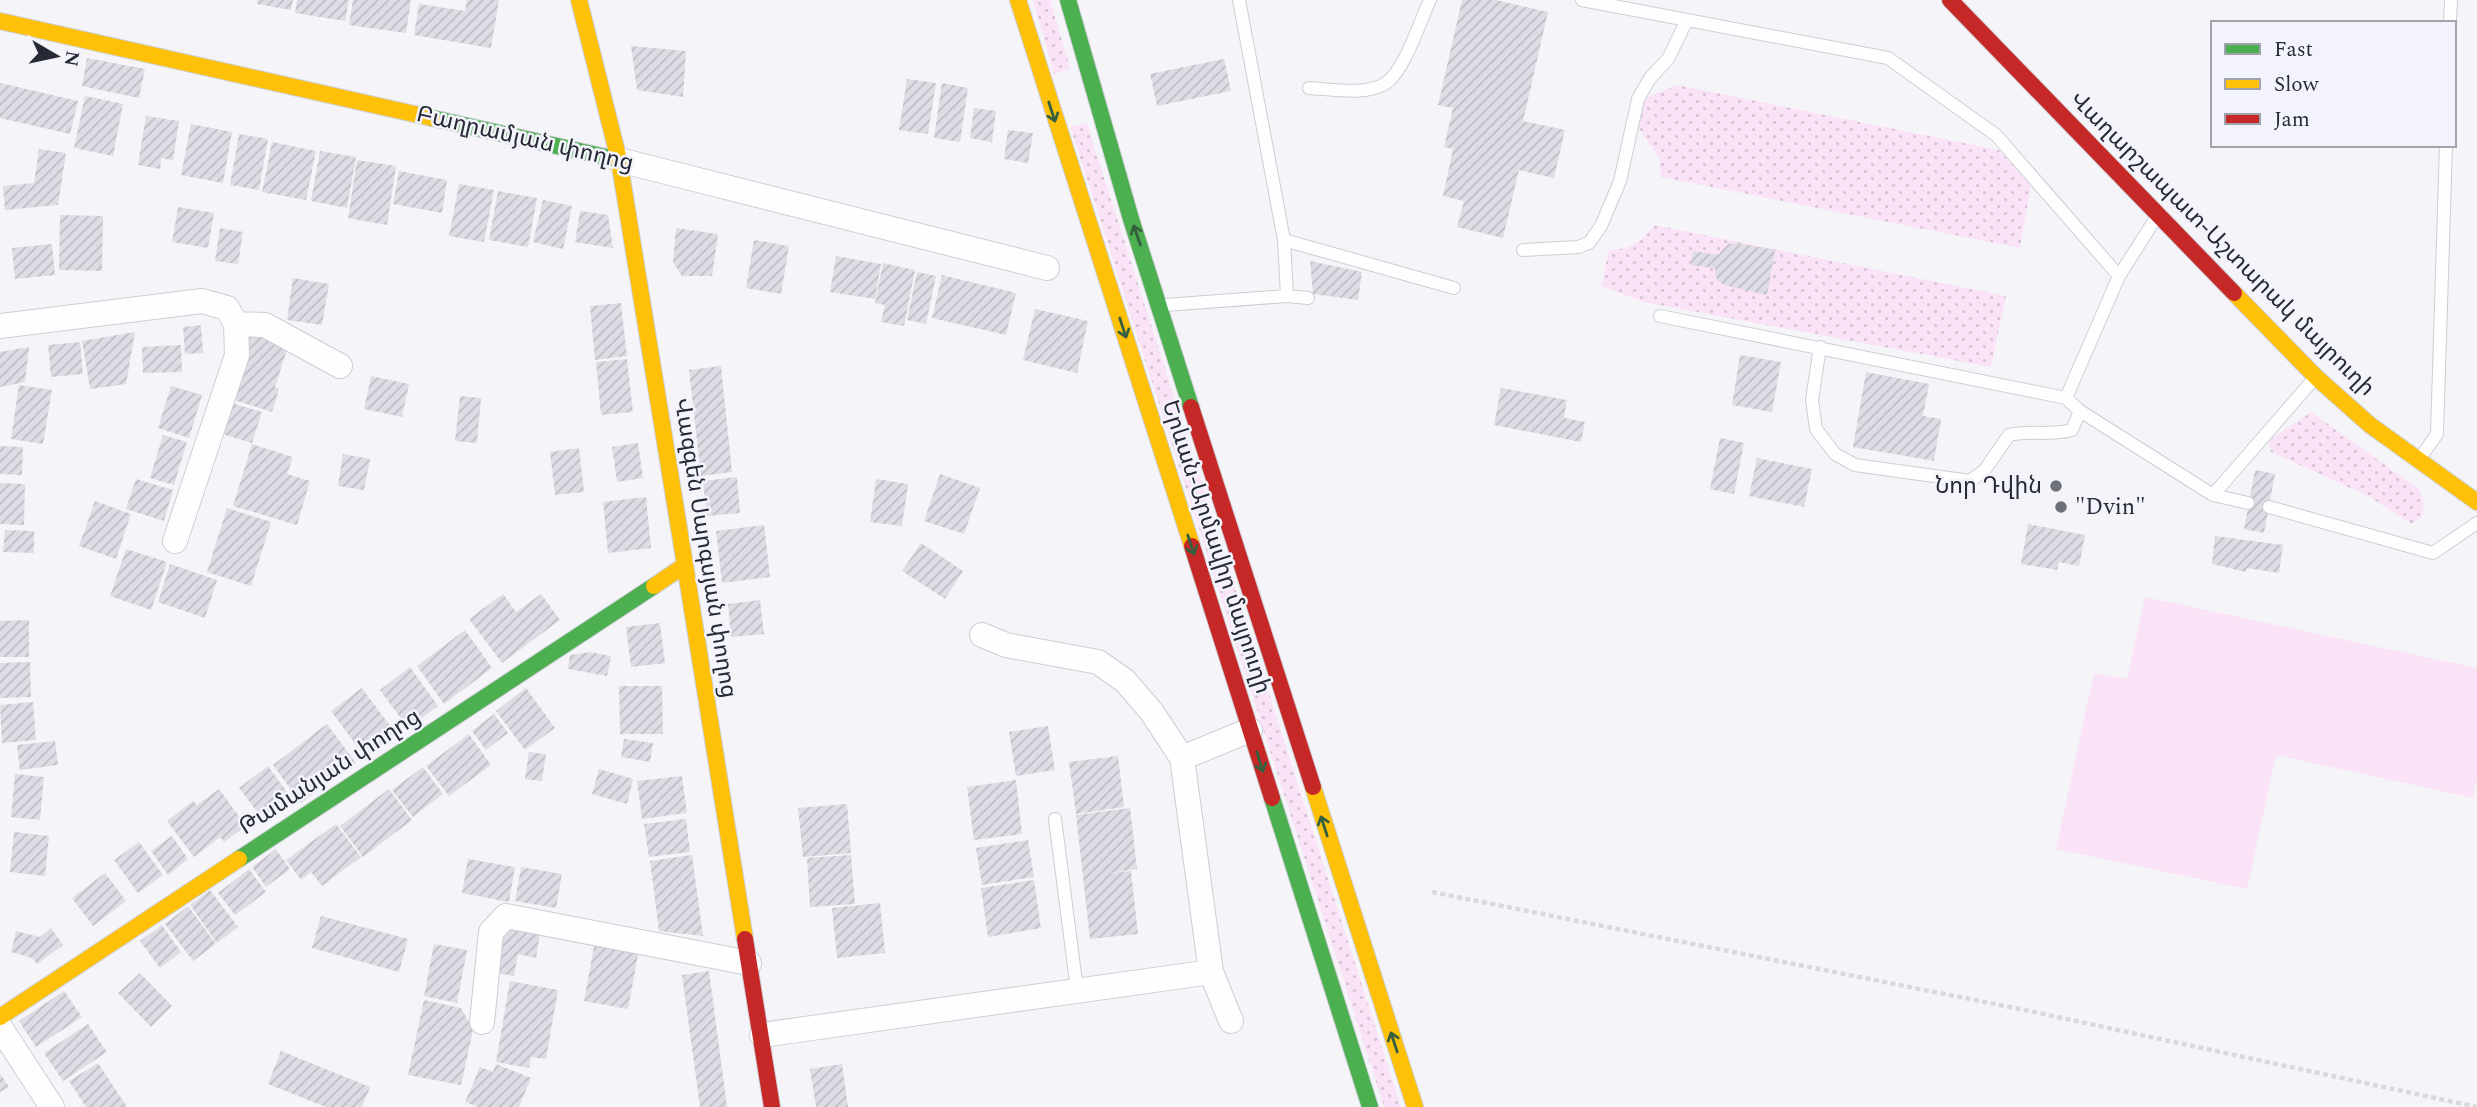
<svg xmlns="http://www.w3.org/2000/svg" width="2477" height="1107" viewBox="0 0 2477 1107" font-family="Spectral,'Noto Sans Armenian',serif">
	<defs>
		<pattern id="grass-dots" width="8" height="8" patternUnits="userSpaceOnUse" patternTransform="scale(1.75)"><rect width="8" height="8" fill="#fae3f6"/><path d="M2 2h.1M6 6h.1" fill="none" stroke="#d6c3d4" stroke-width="1.8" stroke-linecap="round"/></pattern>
		<pattern id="building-hatch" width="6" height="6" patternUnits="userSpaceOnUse" patternTransform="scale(1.75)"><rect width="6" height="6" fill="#dedce4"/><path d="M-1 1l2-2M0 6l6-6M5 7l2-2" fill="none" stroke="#bebdc4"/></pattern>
	</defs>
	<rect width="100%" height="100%" fill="#f5f5f9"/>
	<path fill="url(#grass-dots)" d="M1033 0H1050L1070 68 1054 74Z
		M1677 85 1999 150 2031 186 2020 248 1661 177 1659 158 1636 124 1641 100Z
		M1087 124 1401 1107H1384L1070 126Z
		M1655 225 2006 296 1991 367 1644 302 1601 286 1609 250C1633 249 1639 243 1655 225Z
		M2311 412 2419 489 2424 503 2422 517 2411 524 2370 497 2271 452 2268 441Z"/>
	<path fill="#fae3f6" d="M2145 597 2477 668V777L2473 798 2276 755 2247 889 2056 849 2094 673 2127 679Z"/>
	<path fill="url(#building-hatch)" d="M257 0H293L291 10 257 4Z
		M297 0H349L345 21 295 13Z
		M353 0H411L406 33 349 25Z
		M467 0H499L491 48 414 35 419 4 465 11Z
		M1462 0H1496L1548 12 1523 121 1565 130 1554 178 1519 170 1503 238 1457 227 1464 201 1443 196 1453 149 1444 147 1453 108 1438 105Z
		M631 46 686 51 683 97 637 90Z
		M87 58 145 69 139 98 82 86Z
		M1224 59 1231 91 1157 106 1150 74Z
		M907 79 936 83 928 134 899 130Z
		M0 83 78 101 70 134 0 118Z
		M942 83 968 88 960 142 934 138Z
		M85 96 123 104 113 156 74 148Z
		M974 108 996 111 992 142 970 138Z
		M146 116 179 121 173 160 161 158 160 169 138 165Z
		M191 124 232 132 223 183 181 175Z
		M1008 130 1033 133 1028 163 1004 159Z
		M239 134 268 139 259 190 230 185Z
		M272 142 316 151 306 200 262 192Z
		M39 149 66 153 58 205 5 210 3 186 34 183Z
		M320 151 356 157 347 208 311 201Z
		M357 160 396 166 387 225 348 218Z
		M399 171 447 180 442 213 393 204Z
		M459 184 494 190 484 242 449 236Z
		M498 191 537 198 528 247 489 240Z
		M543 200 572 206 563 249 533 242Z
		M178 207 214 213 208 248 172 242Z
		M580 211 608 215 613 248 575 242Z
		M60 215 103 216 102 271 59 270Z
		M220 228 243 232 238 264 215 261Z
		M676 228 718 234 712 276H682L673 262Z
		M754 240 789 246 781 294 746 288Z
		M1737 243 1775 250 1767 295 1724 285 1717 280 1715 268 1691 265 1693 251 1718 255 1728 244Z
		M52 244 55 275 15 279 12 248Z
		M836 256 881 264 875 299 830 292Z
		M1310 261 1362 272 1358 300 1313 294Z
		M883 263 915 270 904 326 881 322 885 305 875 303Z
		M917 272 936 276 926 324 907 320Z
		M942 275 1016 293 1006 335 932 318Z
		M293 278 329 284 322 325 287 320Z
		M621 303 627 356 595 360 590 306Z
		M1035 309 1088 321 1077 373 1023 360Z
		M201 325 203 353 185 354 183 327Z
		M252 328 290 340 275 387 279 389 272 412 231 399Z
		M135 332 126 384 90 389 82 341Z
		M80 342 83 374 51 377 48 345Z
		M181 345 182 372 143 373 142 347Z
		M29 347 25 382 0 387V352Z
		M1740 355 1781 362 1772 412 1732 405Z
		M627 359 633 412 601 415 596 362Z
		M721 366 732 472 701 476 689 370Z
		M1866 372 1929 384 1923 416 1941 419 1934 461 1853 447Z
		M371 376 409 384 402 417 364 409Z
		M19 385 52 390 43 444 11 439Z
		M171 386 202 395 189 438 158 428Z
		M1501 388 1567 400 1564 418 1585 422 1581 442 1494 425Z
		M460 396 481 398 477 443 455 441Z
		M228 402 262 412 252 443 219 433Z
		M163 435 187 442 174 485 150 478Z
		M1720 438 1744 443 1734 494 1710 489Z
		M638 443 643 478 617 482 612 447Z
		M252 444 293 457 287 474 310 481 297 525 233 506Z
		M0 446 23 447 22 475 0 474Z
		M579 448 584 492 555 495 550 452Z
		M343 454 370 459 364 490 338 486Z
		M1757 458 1812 469 1804 507 1749 496Z
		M2255 470 2275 474 2264 533 2244 529Z
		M940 474 980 488 964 534 924 521Z
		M737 477 740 513 707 516 703 481Z
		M136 479 173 490 164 521 126 509Z
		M876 479 908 484 902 526 870 522Z
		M0 483 25 484 24 525 0 524Z
		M646 497 651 548 608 553 603 502Z
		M95 501 131 514 116 559 79 546Z
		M227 508 271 522 251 586 207 572Z
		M2028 524 2085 535 2079 566 2059 562 2057 570 2021 564Z
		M764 525 770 577 722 583 716 531Z
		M5 530 34 531V553L3 552Z
		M2215 536 2283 545 2279 573 2247 568 2246 572 2212 564Z
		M921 543 963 571 945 599 902 571Z
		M126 549 167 562 151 610 110 596Z
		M170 564 217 580 205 618 158 602Z
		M503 594 516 612 541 594 560 620 502 663 469 619Z
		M760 600 764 634 731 637 728 604Z
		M29 620V657H0V621Z
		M660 623 665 663 631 667 626 627Z
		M465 630 492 668 444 704 417 666Z
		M590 652 611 656 607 676 568 669 570 655Z
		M30 662 31 697 0 698V663Z
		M410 667 438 706 408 728 380 690Z
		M619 686H662L663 734H620Z
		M362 688 396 734 365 757 331 711Z
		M526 688 555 728 525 750 496 711Z
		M33 702 36 740 2 743 0 705Z
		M494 714 508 733 486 750 472 731Z
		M327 724 356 763 301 803 273 765Z
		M1048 726 1055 770 1016 776 1009 732Z
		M469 734 491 765 449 796 426 766Z
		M624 739 653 743 650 762 621 757Z
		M55 741 58 765 20 770 17 745Z
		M529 752 546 754 542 781 525 779Z
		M1118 756 1124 807 1076 814 1069 762Z
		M268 766 290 796 261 817 239 788Z
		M423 767 443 794 413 817 392 790Z
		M599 769 633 779 627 804 592 794Z
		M15 774 44 777 40 820 11 817Z
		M682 776 687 813 642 819 637 781Z
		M1016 780 1022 834 974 840 967 787Z
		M219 789 246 826 224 842 220 837 194 857 167 821 193 801 197 805Z
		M389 789 412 820 363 857 340 826Z
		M847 804 851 853 803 857 798 808Z
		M1130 808 1137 869 1101 874 1131 871 1138 934 1090 939 1076 815Z
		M686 819 690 852 649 857 644 824Z
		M336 824 361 857 322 886 311 872 301 880 286 860Z
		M14 832 49 836 45 876 10 872Z
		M172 836 188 859 168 875 151 851Z
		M1028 840 1034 877 982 885 976 848Z
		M139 842 163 875 138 893 114 860Z
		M276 849 290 869 266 887 252 867Z
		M692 855 703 936 659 931 650 861Z
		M851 855 855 904 810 907 807 858Z
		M468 859 515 867 509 902 462 893Z
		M521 867 562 874 556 908 515 901Z
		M249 869 266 892 235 915 218 893Z
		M105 873 126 901 93 926 72 898Z
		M1034 880 1041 928 988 937 981 888Z
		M210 890 238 927 217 943 190 905Z
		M880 903 885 953 837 958 832 908Z
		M188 906 216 944 193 961 165 924Z
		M321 916 408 939 399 972 312 948Z
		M505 921 541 928 536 958 518 954 514 976 496 973Z
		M162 925 181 952 160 968 140 941Z
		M51 928 63 945 37 964 32 958 11 952 16 931 40 937Z
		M595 941 639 949 628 1009 584 1001Z
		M434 944 467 950 457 1003 424 996Z
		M709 971 727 1107H700L682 975Z
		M140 973 172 1006 151 1027 118 993Z
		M510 981 558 990 546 1059 531 1057 529 1068 496 1062Z
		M64 991 82 1017 36 1047 19 1021Z
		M424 1000 461 1008 473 1030 461 1085 408 1075Z
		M88 1024 107 1052 63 1081 44 1053Z
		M281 1051 370 1087 362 1107H326L268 1084Z
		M98 1063 127 1107H86L69 1081Z
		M496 1064 531 1078 519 1107H478L465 1102 480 1067 493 1072Z
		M842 1064 848 1107H816L810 1069Z
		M0 1073 9 1087 0 1092Z"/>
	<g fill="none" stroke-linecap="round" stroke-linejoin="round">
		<g stroke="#cdced5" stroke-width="14">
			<path id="lane" d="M1239 0 1284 240 1287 296
				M1582 0 1888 58 1996 135 2119 276
				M2450 23 2451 0
				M1309 88C1331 89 1367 96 1386 83 1405 70 1420 21 1430 0
				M1284 240 1454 288
				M1523 250 1578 247 1589 243 1601 226 1620 181 1638 99 1650 78 1668 59 1687 20
				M1165 305 1287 296 1308 298
				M1660 316 2066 398 2080 411 2213 495
				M1820 347 1812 400 1816 429 1835 454 1855 465 1970 481 1984 471 2009 435C2030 430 2051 436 2072 430L2080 411
				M2066 398 2119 276 2156 218
				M2420 458 2437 434 2446 145
				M2248 503 2213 495 2313 380
				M2269 507 2433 553 2477 523
				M1055 819 1077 990"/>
		</g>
		<g stroke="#cdced5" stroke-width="26">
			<path id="street" d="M619 160 1047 268
				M236 324 265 325 340 366
				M0 326 202 301 227 308 236 324 237 355 175 541
				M1182 758 1250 730
				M1211 972 1231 1021
				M482 1022 491 932 506 916 749 963
				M0 1027 52 1107
				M762 1035 1211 972 1182 758 1151 711 1125 681 1098 662 1006 645 982 635"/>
		</g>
		<g stroke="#cdced5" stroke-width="18">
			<path id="fast" d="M1068 0 1131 219 1191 407
				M432 118 619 160
				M1272 798 1370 1107
				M239 859 654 586"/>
		</g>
		<g stroke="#cdced5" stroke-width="18">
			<path id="slow" d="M579 0 619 160 685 565 654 586
				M1018 0 1192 546
				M0 21 432 118
				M2234 293 2316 377 2370 425 2477 502
				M685 565 745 939
				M1313 787 1415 1107
				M0 1017 239 859"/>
		</g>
		<g stroke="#cdced5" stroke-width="18">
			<path id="jam" d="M1950 0 2234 293
				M1191 407 1313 787
				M1192 546 1272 798
				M745 939 772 1107"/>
		</g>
		<path stroke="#d9d9da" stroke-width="4.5" stroke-dasharray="5 3.5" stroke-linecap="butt" d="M1432 892 2020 1009 2477 1107"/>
		<use href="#lane" stroke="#fefefe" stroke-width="12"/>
		<use href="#street" stroke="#fefefe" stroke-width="24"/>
		<use href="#fast" stroke="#4caf50" stroke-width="16"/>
		<use href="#slow" stroke="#ffc107" stroke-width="16"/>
		<use href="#jam" stroke="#c62828" stroke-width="16"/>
	</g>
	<defs><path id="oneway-shaft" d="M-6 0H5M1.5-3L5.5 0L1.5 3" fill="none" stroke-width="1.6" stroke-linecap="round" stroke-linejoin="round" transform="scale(1.75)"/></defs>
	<g stroke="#365f40">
		<use href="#oneway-shaft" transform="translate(1052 112) rotate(72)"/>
		<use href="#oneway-shaft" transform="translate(1137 235) rotate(-109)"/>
		<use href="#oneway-shaft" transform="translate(1123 328) rotate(72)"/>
		<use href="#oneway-shaft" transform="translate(1191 545) rotate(72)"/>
		<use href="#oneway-shaft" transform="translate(1260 762) rotate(73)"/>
		<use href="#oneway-shaft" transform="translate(1324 826) rotate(-108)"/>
		<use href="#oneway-shaft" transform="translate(1394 1042) rotate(-108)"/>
	</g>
	<g fill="#6f717a" stroke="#f3f4fb" stroke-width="2.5">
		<circle cx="2056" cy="486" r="7"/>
		<circle cx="2061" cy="507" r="7"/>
	</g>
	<g text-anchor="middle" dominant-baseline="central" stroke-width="5" stroke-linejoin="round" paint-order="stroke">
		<g font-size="23" fill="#272a35" stroke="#f3f4fb">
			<text transform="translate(525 139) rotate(13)">Բաղրամյան փողոց</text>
			<text transform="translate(2222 244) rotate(45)">Վաղարշապատ-Աշտարակ մայրուղի</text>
			<text transform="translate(1216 547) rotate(72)">Երևան-Արմավիր մայրուղի</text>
			<text transform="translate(705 548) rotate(81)">Վազգեն Սարգսյան փողոց</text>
			<text transform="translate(330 772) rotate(-33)">Թամանյան փողոց</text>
		</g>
		<g font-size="23" fill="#272a35" stroke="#f3f4fb" text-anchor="end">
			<text x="2042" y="486">Նոր Դվին</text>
			<text x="2075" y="507" text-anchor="start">"Dvin"</text>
		</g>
	</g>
	<rect x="2211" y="21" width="245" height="126" fill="#f3f4fb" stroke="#a1a3ac" stroke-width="2"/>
	<rect x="2225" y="44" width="35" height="10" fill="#4caf50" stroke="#a1a3ac" stroke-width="2"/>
	<text x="2274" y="56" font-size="21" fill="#272a35">Fast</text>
	<rect x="2225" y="79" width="35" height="10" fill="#ffc107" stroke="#a1a3ac" stroke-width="2"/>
	<text x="2274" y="91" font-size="21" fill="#272a35">Slow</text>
	<rect x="2225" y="114" width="35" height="10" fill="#c62828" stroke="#a1a3ac" stroke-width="2"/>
	<text x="2274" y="126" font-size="21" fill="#272a35">Jam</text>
	<g transform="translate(56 56) rotate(99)" stroke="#f3f4fb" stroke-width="5" paint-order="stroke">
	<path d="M0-5L12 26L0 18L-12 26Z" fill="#272a35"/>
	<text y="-10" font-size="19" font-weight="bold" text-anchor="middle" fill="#272a35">N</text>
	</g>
</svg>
